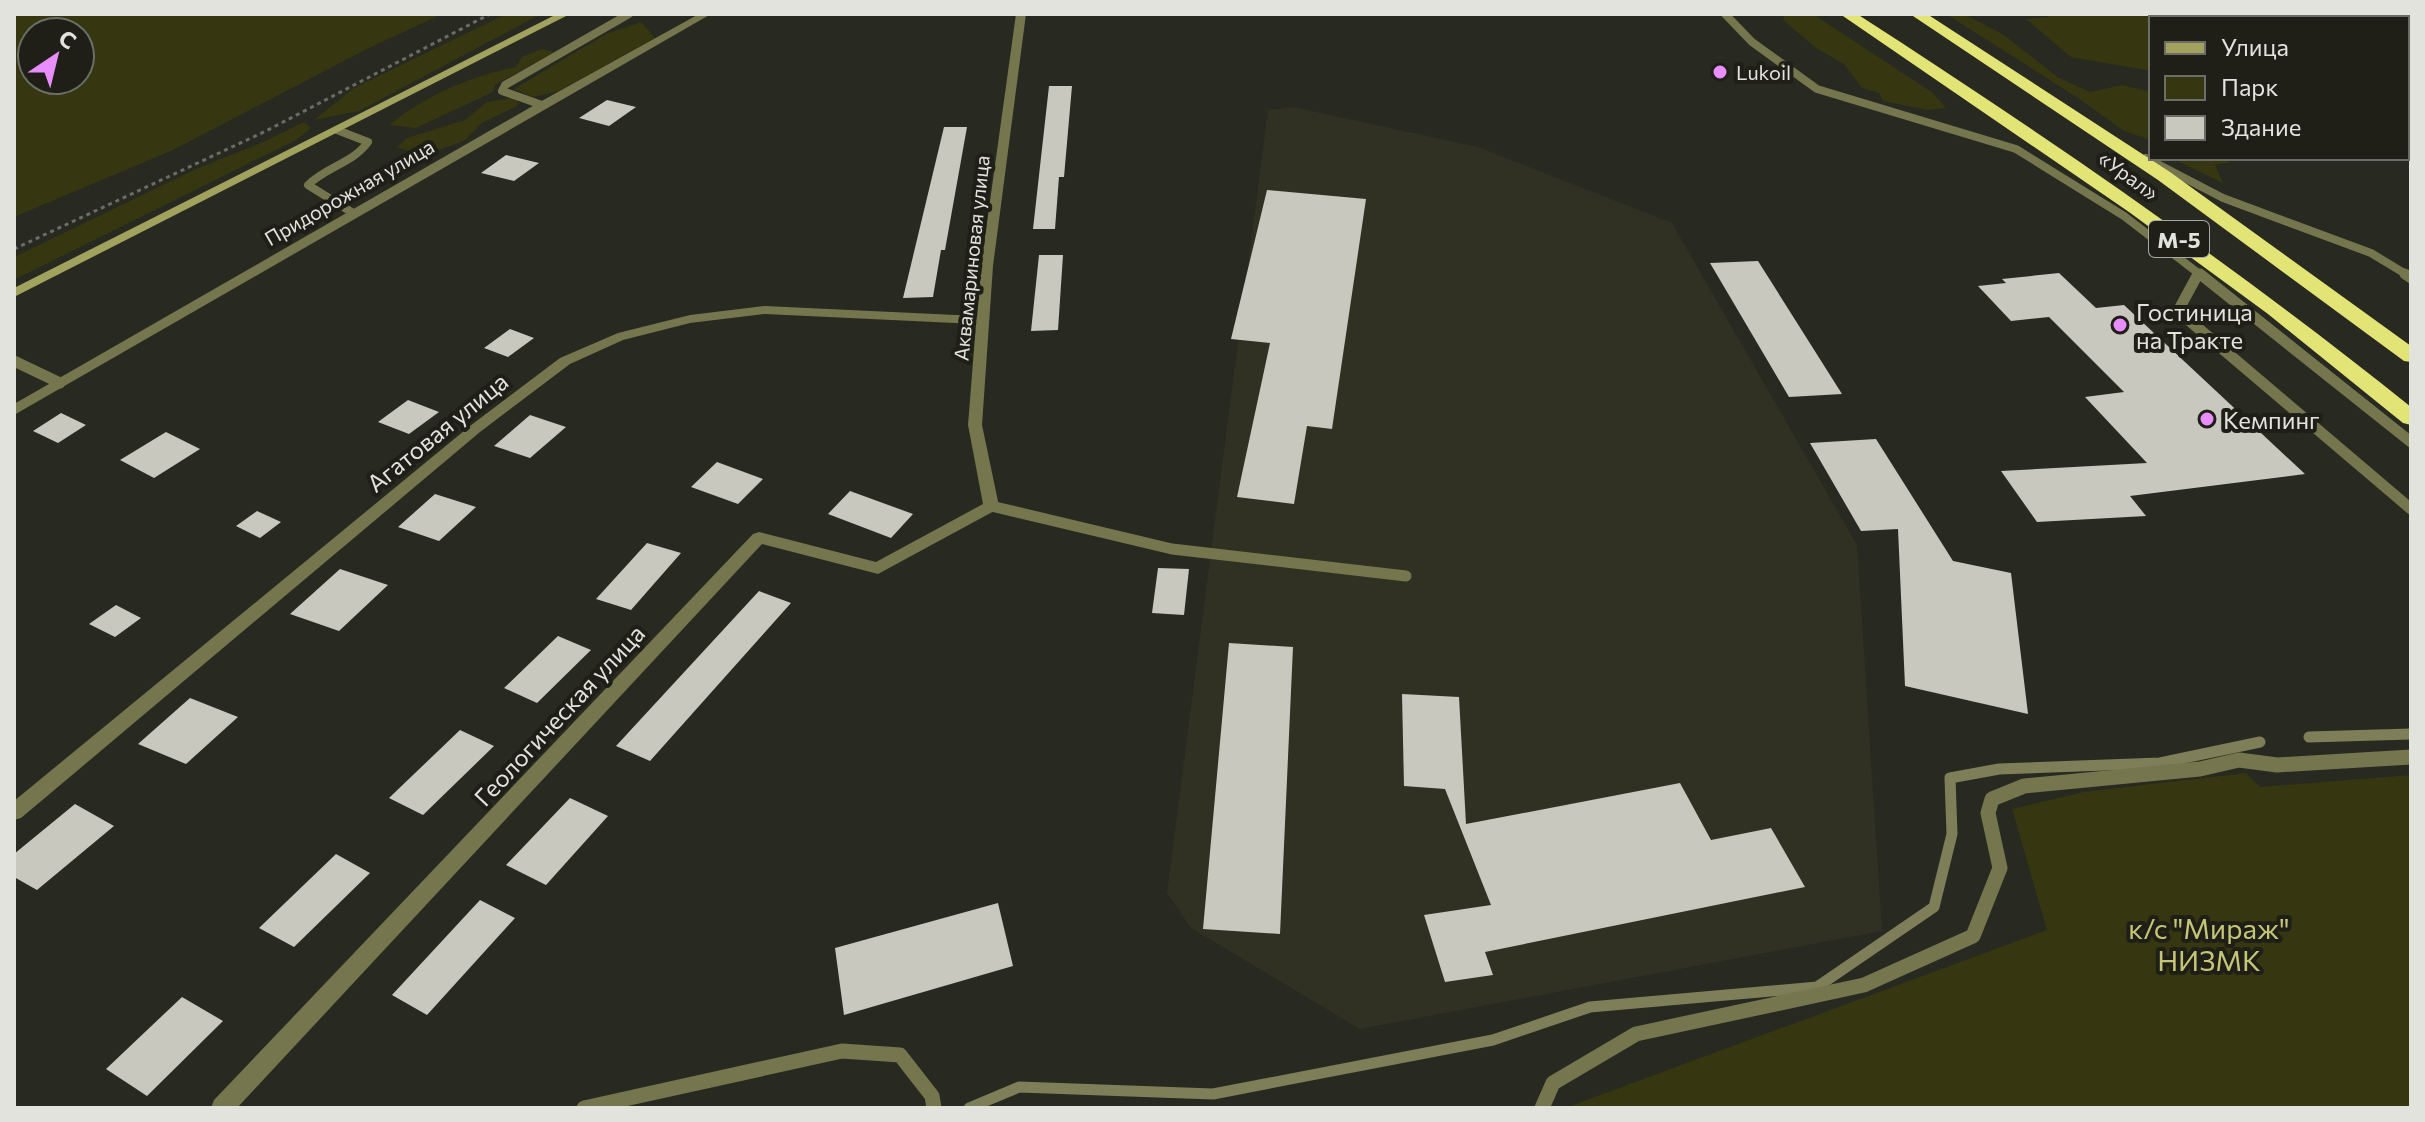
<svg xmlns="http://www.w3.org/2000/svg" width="2425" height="1122" viewBox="0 0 2425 1122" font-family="Commissioner,sans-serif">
	<rect width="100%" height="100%" fill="#282921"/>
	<path fill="#303123" d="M1293 107 1478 147 1672 223 1857 545 1882 931 1360 1029 1191 928 1167 893 1268 110Z"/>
	<path fill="#363610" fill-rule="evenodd" d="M14 14H442L367 49 173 150 14 217ZM32 32H80V80H32Z
		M506 14H541L359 111 314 120 354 88Z
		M1785 14H1813L1933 93 1946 108 1928 110 1883 101 1879 93 1862 88 1844 64 1816 48 1783 20Z
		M1946 14H1964L2004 35 2059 78 2090 92 2122 85 2151 92V140L2124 131 2081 100Z
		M2049 14H2245L2248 18H2151V71L2071 57 2026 19 2048 17Z
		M641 22 655 38 559 91 533 97 514 89 606 34Z
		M542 49 554 52 495 85 493 92 416 128 389 125C429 94 466 78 516 67L522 57Z
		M517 97V106L482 123 464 141 421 156 397 147 407 138 465 120 487 102Z
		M304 122 311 128 296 140 14 280V257L196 169 261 143Z
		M2171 158H2221L2230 162 2215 165 2223 183Z
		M2246 773 2260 787 2411 775V1108H1565L2047 930 2012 809 2083 792Z"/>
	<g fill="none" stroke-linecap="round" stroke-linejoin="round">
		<path stroke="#7e7e58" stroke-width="6" d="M2233 14 2238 18
			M2407 111 2411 112"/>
		<path stroke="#7e7e58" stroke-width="11" d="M2309 737 2411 734
			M969 1108 1019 1087 1213 1094 1493 1040 1590 1007 1817 987 1934 907 1952 834 1950 778 1999 769 2160 763 2260 742"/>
	</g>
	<path fill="#c8c8be" d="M1049 86H1072L1064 177H1059L1055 229H1033Z
		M607 100 636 107 609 126 579 118Z
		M944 127H967L945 250H941L933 297 903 298Z
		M506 155 539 163 514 181 481 173Z
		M1267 190 1366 199 1332 429 1307 426 1294 504 1237 497 1270 343 1231 339Z
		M1039 255H1063L1058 330 1031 331Z
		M1758 261 1842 394 1789 397 1710 263Z
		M2059 273 2096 308 2124 305 2305 474 2130 496 2146 516 2037 522 2001 471 2147 463 2085 397 2124 392 2049 317 2011 321 1978 286 2006 283 2002 279Z
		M510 329 534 338 508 357 484 348Z
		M408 400 439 412 409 434 378 422Z
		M61 413 86 425 58 443 33 431Z
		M530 415 566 427 530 458 494 446Z
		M166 432 200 449 154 478 120 460Z
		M1876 439 1953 561 2011 573 2028 714 1905 686 1898 529 1861 531 1810 443Z
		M717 462 763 479 738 504 691 487Z
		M850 491 913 514 891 538 828 514Z
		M435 494 476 507 439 541 398 527Z
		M257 511 281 522 260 538 236 526Z
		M647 543 681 553 631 610 596 599Z
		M1158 568 1189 569 1184 615 1152 613Z
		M340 569 388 585 339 631 290 614Z
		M759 591 791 603 650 761 616 746Z
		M116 605 141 618 115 637 89 624Z
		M558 636 591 650 537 703 504 688Z
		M1229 643 1293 647 1280 934 1203 929Z
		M1402 694 1459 697 1466 824 1680 783 1711 840 1771 828 1805 887 1485 952 1493 975 1445 982 1424 915 1491 905 1445 789 1404 786Z
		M190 698 238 717 186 764 138 744Z
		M460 730 494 746 423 815 389 798Z
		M570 798 608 816 546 885 506 865Z
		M75 804 114 826 37 890 14 877V854Z
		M336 854 370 873 294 947 259 928Z
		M480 900 515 918 427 1015 392 995Z
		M998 903 1013 966 844 1015 835 948Z
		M182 997 223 1021 147 1096 106 1069Z"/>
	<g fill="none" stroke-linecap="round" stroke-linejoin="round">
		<path stroke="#6b6c65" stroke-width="3" stroke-dasharray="4 4" stroke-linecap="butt" d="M14 249 266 131 490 14"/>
		<path stroke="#75764d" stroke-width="8" d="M1725 14 1752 42 1817 89 2016 149 2124 216 2202 276
			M542 105 502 91 505 85 629 14
			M337 130 368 142C353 163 326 167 308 185L353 213
			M2146 158 2223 198 2371 253 2409 276
			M2197 276 2199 273"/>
		<path stroke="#75764d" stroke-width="11" d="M2198 274 2178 311 2411 509
			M2200 274 2411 442
			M2405 274 2411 278
			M14 361 60 383
			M991 506 1172 549 1406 576"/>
		<path stroke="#75764d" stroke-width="15" d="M584 1108 842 1051 900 1055 932 1096 934 1108
			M1542 1108 1553 1083 1636 1034 1864 985 1973 936 2000 868 1988 813 1992 799 2024 786 2200 769 2239 760 2277 765 2411 757"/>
		<path fill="#75764d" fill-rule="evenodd" d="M699 14H711L14 415V404L538 103Z
			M1016 14H1026L993 266 982 425 999 506 996 510 878 574 762 544 237 1108H211L214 1100 753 534 759 532 876 562 983 504 968 425 976 324 765 314 690 323 623 340 570 364 480 432 21 818 14 820V801L470 426 560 358 618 333 690 315 765 306 977 316 981 266Z"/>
		<path fill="#a1a25e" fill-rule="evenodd" d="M557 14H570L14 297V288Z"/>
		<path fill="#e2e476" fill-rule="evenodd" d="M1840 14H1857C2048 137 2234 265 2411 407V425L2403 423 2268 314 2129 212Z
			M1910 14H1927L2170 172 2411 346V362L2404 361 2158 180Z"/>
	</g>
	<g fill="#e98eff" stroke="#1f1f17" stroke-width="3">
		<circle cx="1720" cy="72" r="8"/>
		<circle cx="2120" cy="325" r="8"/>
		<circle cx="2207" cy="419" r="8"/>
	</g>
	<g text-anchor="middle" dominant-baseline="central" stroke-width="8" stroke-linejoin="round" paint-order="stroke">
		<g font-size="20" fill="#e3e3de" stroke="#1f1f17" text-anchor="start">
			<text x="1736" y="72">Lukoil</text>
		</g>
		<g font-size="20" fill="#e3e3de" stroke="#1f1f17">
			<text transform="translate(2129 175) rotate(36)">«Урал»</text>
			<text transform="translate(349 192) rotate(-30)">Придорожная улица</text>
			<text transform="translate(971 258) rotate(-84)">Аквамариновая улица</text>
		</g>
		<rect fill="#1f1f17" stroke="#a8a8a2" stroke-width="2" x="2149" y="221" width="60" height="36" rx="6"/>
		<g font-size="22" font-weight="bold" fill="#e3e3de">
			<text x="2179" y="239">М-5</text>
		</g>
		<g font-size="24" fill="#e3e3de" stroke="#1f1f17" text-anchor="start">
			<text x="2136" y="311">Гостиница<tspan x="2136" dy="28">на Тракте</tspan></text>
			<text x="2223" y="419">Кемпинг</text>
		</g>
		<g font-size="24" fill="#e3e3de" stroke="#1f1f17">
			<text transform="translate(437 432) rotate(-39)">Агатовая улица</text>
			<text transform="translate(559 715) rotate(-47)">Геологическая улица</text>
		</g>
		<g font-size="28" fill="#c4c676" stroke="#1f1f17">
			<text x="2209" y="928">к/с "Мираж"<tspan x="2209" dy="32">НИЗМК</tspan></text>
		</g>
	</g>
	<rect width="2425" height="1122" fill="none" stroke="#e3e3de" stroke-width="32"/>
	<rect x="2149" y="16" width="260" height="144" fill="#1f1f17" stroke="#6d6d67" stroke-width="2"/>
	<rect x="2165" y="42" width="40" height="12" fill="#a1a25e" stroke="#6d6d67" stroke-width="2"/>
	<text x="2221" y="56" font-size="24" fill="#e3e3de">Улица</text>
	<rect x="2165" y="76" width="40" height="24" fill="#363610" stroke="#6d6d67" stroke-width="2"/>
	<text x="2221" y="96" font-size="24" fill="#e3e3de">Парк</text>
	<rect x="2165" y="116" width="40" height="24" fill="#c8c8be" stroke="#6d6d67" stroke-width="2"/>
	<text x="2221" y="136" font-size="24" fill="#e3e3de">Здание</text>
	<g transform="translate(56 56) rotate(35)"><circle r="38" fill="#1f1f17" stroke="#6d6d67" stroke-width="2"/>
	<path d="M0-6L14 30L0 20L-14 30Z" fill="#e98eff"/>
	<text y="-12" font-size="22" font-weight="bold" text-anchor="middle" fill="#e3e3de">С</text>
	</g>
</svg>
